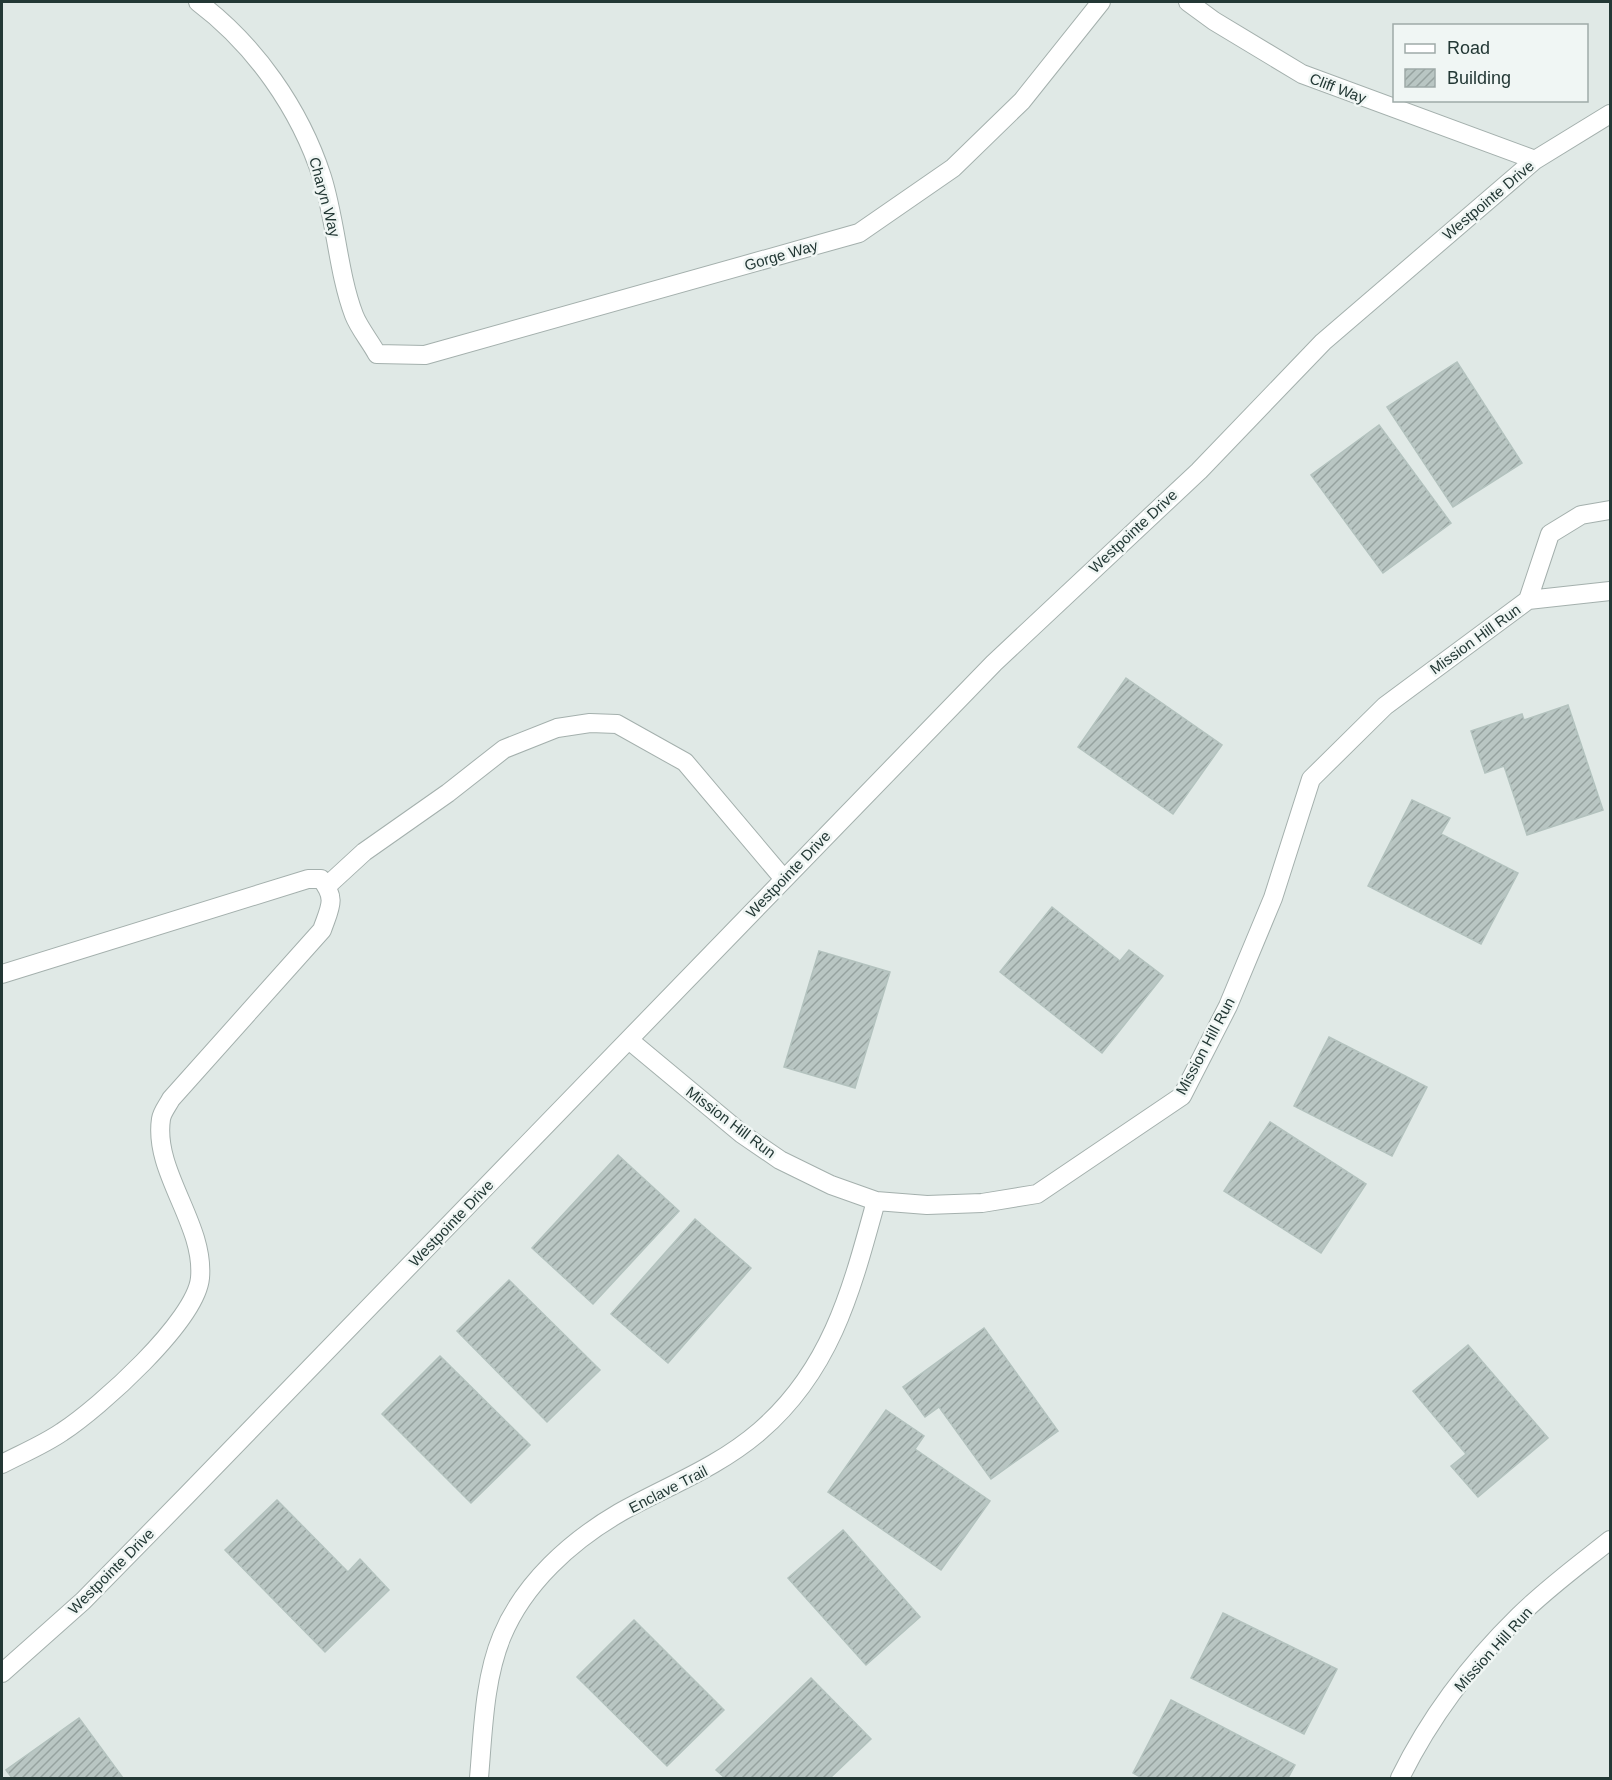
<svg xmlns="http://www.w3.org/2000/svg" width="1612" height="1780" viewBox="0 0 1612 1780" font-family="Helvetica,sans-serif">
	<defs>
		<pattern id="building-hatch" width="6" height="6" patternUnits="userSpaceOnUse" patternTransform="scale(1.5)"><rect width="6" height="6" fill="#b9c6c3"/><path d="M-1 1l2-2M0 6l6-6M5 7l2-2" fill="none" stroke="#96a29f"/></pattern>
	</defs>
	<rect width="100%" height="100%" fill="#e0e9e6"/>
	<path fill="url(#building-hatch)" stroke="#b3c2be" stroke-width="1.5" d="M1457 362 1522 463 1453 507 1387 407Z
		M1379 425 1451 523 1383 573 1311 475Z
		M1126 678 1222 745 1173 814 1078 747Z
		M1568 705 1603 810 1527 835 1504 766 1485 773 1471 731 1522 714 1524 720Z
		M1412 800 1450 818 1441 834 1518 873 1481 944 1368 886Z
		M1052 907 1120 961 1129 950 1163 976 1102 1053 1000 972Z
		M819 951 890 972 855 1088 784 1067Z
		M1329 1037 1427 1087 1392 1156 1294 1106Z
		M1270 1122 1366 1184 1321 1253 1224 1191Z
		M618 1155 679 1211 593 1304 532 1248Z
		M695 1219 751 1268 668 1363 611 1314Z
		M509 1280 600 1370 547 1422 457 1331Z
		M984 1328 1058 1431 991 1479 939 1407 925 1417 903 1387Z
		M1468 1345 1548 1438 1478 1497 1451 1466 1466 1454 1413 1391Z
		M440 1356 530 1445 471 1503 382 1414Z
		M886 1410 924 1436 915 1449 990 1501 941 1570 828 1492Z
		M277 1500 348 1572 360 1559 389 1590 325 1652 225 1550Z
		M843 1530 920 1617 866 1665 788 1578Z
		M1223 1613 1337 1669 1304 1734 1191 1678Z
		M634 1620 724 1710 667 1766 577 1677Z
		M811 1678 871 1739 830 1778H725L716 1770Z
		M1171 1700 1295 1765 1288 1778H1142L1133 1773Z
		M79 1718 123 1778H12L6 1770Z"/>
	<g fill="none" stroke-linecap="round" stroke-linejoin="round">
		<g stroke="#a4b0ad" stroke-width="20">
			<path id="minor" d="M198 2C255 45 300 109 322 177 336 221 338 273 354 315 359 328 370 341 377 354L425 355 859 233 953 168 1022 101 1101 2
				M1188 2 1214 21 1302 74 1535 160
				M1528 600 1550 534 1581 515 1610 510
				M327 886 364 852 448 793 504 749 557 728 590 723 617 724 685 762 783 878
				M2 974 308 879H321C337 899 330 907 322 930L171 1099C168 1105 162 1112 161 1119 153 1172 205 1224 200 1278 196 1321 99 1408 62 1432 43 1445 21 1454 2 1464
				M629 1040 742 1134 780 1160 831 1185 876 1201 927 1205 982 1203 1037 1194 1182 1096 1228 1006 1273 898 1311 779 1385 706 1528 600 1610 591
				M2 1673 83 1601 186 1496 994 663 1199 471 1323 342 1535 160 1610 114
				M479 1778C483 1732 484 1679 502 1636 524 1583 571 1541 619 1513 667 1486 717 1468 760 1431 832 1369 852 1288 876 1201
				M1400 1778C1429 1719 1471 1663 1519 1616 1547 1588 1580 1564 1610 1540"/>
		</g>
		<use href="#minor" stroke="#fff" stroke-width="18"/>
	</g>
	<g text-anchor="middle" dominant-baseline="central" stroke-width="5" stroke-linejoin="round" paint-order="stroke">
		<g font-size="15" fill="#233835" stroke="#f0f6f4">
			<text transform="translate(1338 88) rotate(21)">Cliff Way</text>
			<text transform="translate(325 197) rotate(75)">Charyn Way</text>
			<text transform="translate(1488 200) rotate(-40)">Westpointe Drive</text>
			<text transform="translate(781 255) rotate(-16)">Gorge Way</text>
			<text transform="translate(1133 531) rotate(-43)">Westpointe Drive</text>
			<text transform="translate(1475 639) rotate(-36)">Mission Hill Run</text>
			<text transform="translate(788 874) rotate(-46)">Westpointe Drive</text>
			<text transform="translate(1205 1046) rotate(-62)">Mission Hill Run</text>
			<text transform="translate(731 1122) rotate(37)">Mission Hill Run</text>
			<text transform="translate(451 1223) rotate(-46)">Westpointe Drive</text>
			<text transform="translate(668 1489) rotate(-27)">Enclave Trail</text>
			<text transform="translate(111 1571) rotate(-45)">Westpointe Drive</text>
			<text transform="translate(1493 1649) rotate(-48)">Mission Hill Run</text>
		</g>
	</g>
	<rect width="1612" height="1780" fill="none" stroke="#233835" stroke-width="6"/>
	<rect x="1393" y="24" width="195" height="78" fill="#f0f6f4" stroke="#9eaaa8" stroke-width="1.5"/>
	<rect x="1405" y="44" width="30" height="9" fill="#ffffff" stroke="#9eaaa8" stroke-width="1.5"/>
	<text x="1447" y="54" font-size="18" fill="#233835">Road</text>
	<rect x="1405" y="69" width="30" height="18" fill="url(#building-hatch)" stroke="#9eaaa8" stroke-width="1.5"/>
	<text x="1447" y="84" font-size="18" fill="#233835">Building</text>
</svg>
